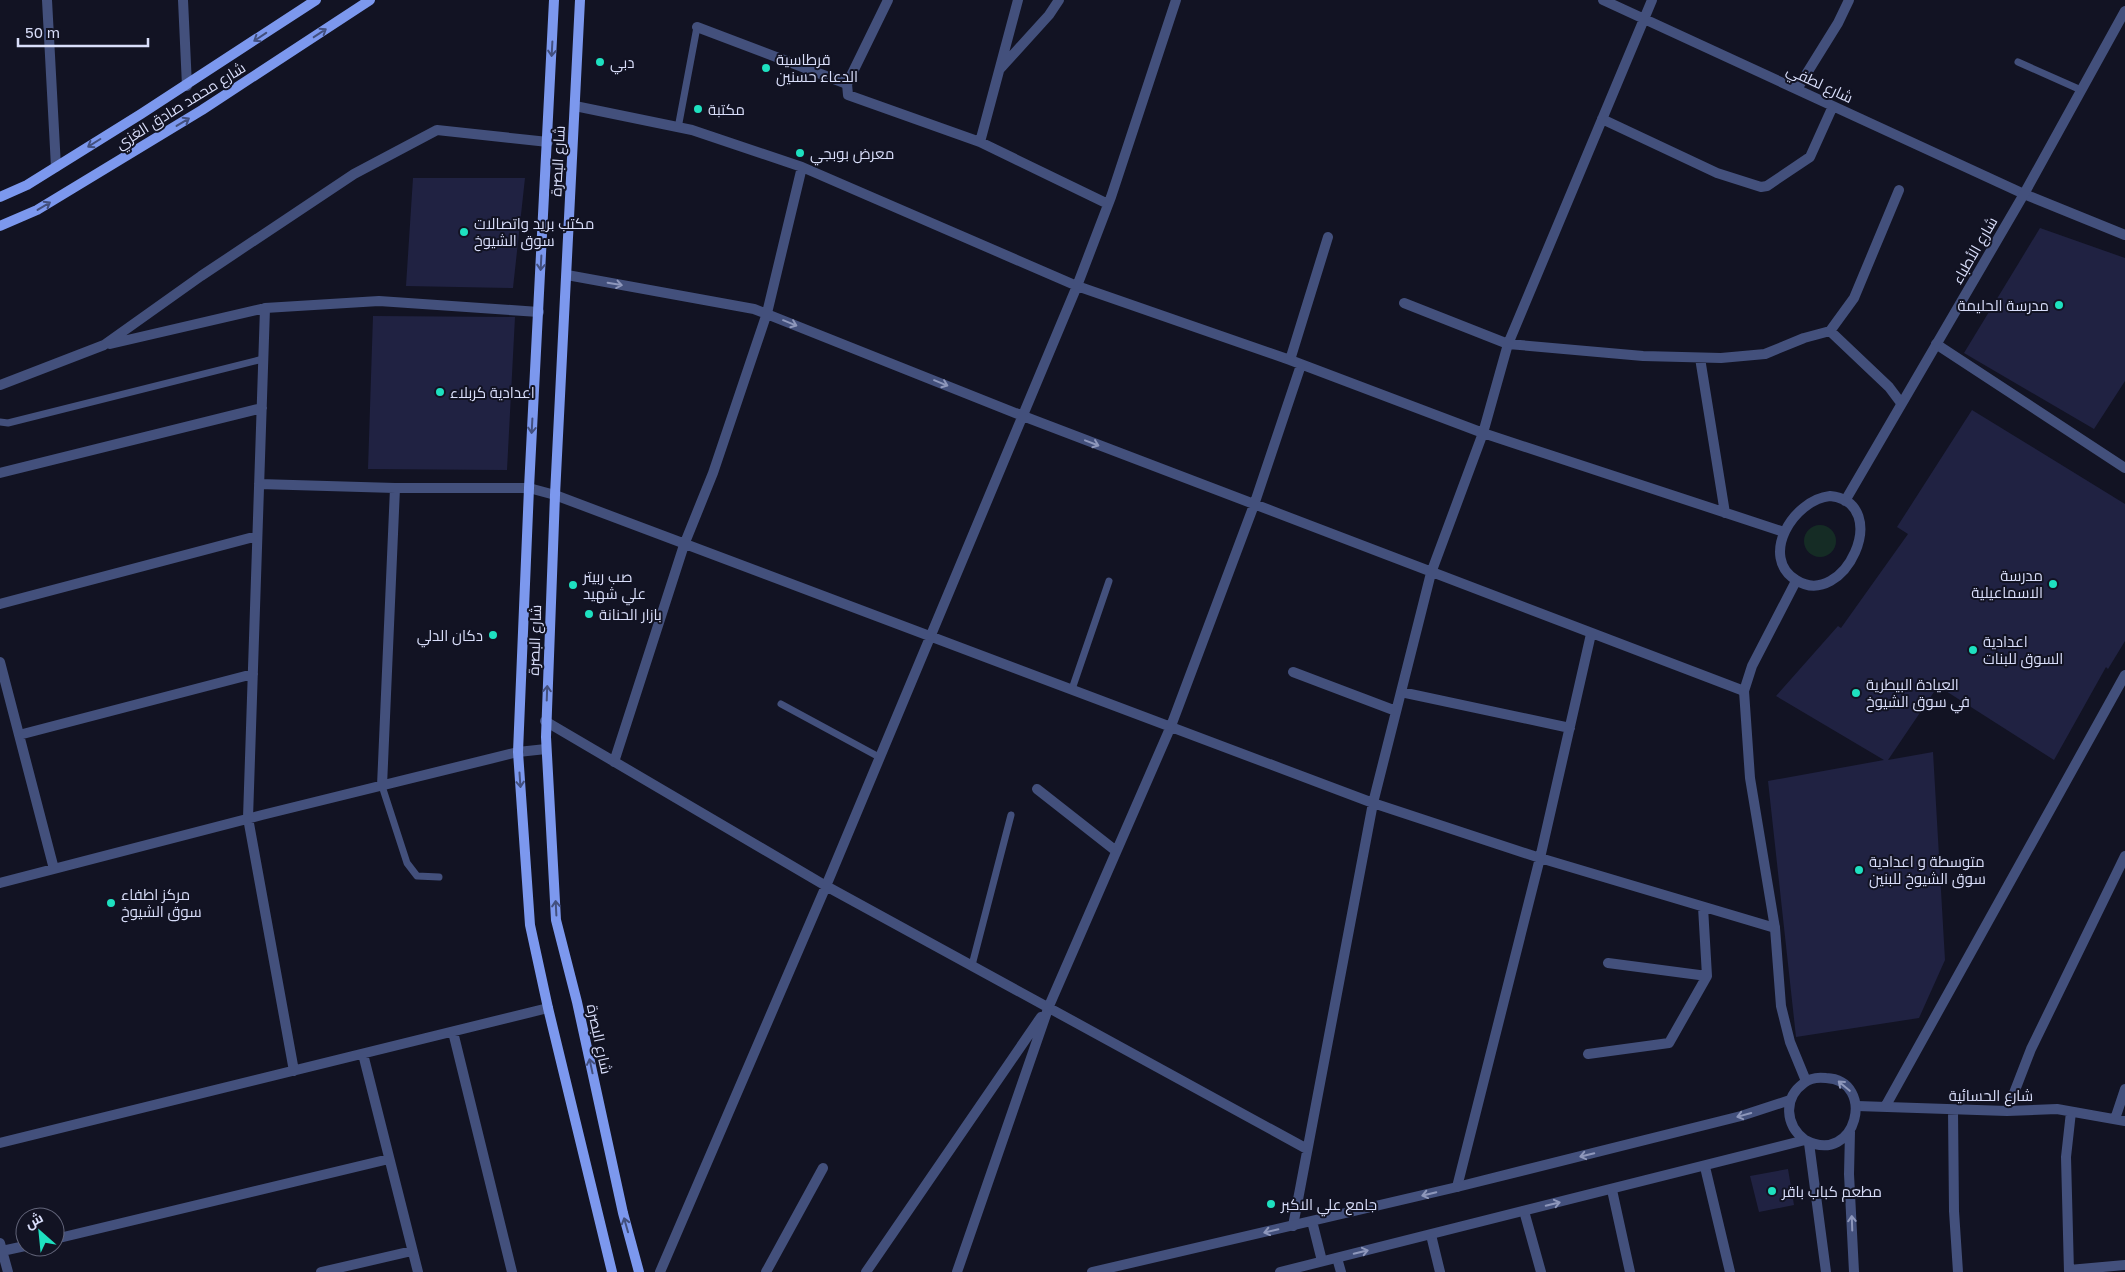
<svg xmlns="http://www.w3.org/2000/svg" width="2125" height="1272" viewBox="0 0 2125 1272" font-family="'Golos Text',Cairo,sans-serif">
	<rect width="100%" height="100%" fill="#121323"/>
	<path fill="#152c25" d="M1804 541a16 16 0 1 1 32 0a16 16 0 1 1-32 0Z"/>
	<path fill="#202242" d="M413 178H525L513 288 406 286Z
		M2040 228 2125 258V381L2094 429 1964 353Z
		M373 316 515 317 507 470 368 469Z
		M1972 410 2125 504V641L2108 669 2106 667 2054 760 1938 686 1888 760 1933 752 1945 960 1919 1018 1796 1037 1768 781 1884 760 1776 696 1838 626 1841 628 1908 534 1897 527Z
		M1788 1169 1794 1205 1759 1212 1750 1176Z"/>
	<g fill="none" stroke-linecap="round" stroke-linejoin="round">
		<path stroke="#43507c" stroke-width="7" d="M2018 62 2081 90
			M678 128 697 27
			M0 422 8 423 263 359
			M1072 689 1109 581
			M781 704 879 757
			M382 786 407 863 417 876 439 877
			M972 965 1011 815"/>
		<path stroke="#43507c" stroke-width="10" d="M697 27 847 84"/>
		<path stroke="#43507c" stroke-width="10" d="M47 0 56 167
			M183 0 187 86
			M888 0 847 84 848 95 980 142 1108 204
			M1603 0 2024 194 2125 235
			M1000 69 1049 15 1059 0
			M1797 89 1838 23 1849 0
			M575 106 692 130 802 167 1077 286 1290 360 1483 433 1784 532
			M1602 119 1717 173 1761 187 1767 186 1810 157 1833 106
			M980 142 1018 0
			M567 275 754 309 1023 416 1744 691
			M1404 303 1508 344 1643 356 1721 358 1765 354 1804 338 1830 331 1889 387 1901 403
			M265 308 248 818 294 1071
			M1830 331 1854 298 1899 190
			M110 344 265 308 379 301 539 312
			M1936 344 2125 468
			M1700 358 1725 513
			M1290 360 1328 237
			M0 385 104 345 201 276 354 174 437 130 548 142
			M0 473 262 408
			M259 484 395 488H529L555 495 1373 803 1540 858 1775 928
			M0 604 257 536
			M0 662 54 869
			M1293 672 1396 711
			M1401 692 1570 728
			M545 721 826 886 1307 1149
			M19 735 253 674
			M614 762 684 545 713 473 767 313 802 167
			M382 786 395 488
			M1037 789 1116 851
			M0 883 262 815 518 752 546 749
			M1608 963 1707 976
			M453 1032 512 1272
			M363 1054 418 1272
			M1588 1054 1669 1043 1707 976 1703 907
			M1857 1106 2007 1111 2057 1109 2125 1121
			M1885 1107 2125 675
			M1953 1110 1954 1211 1958 1272
			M2007 1111 2031 1049 2125 856
			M2115 1119 2125 1089
			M0 1143 548 1008
			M1705 1167 1730 1272
			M1457 1187 1540 858 1591 634
			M1612 1190 1630 1272
			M1524 1211 1541 1272
			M1293 1226 1373 803 1431 573 1483 433 1508 344 1652 0
			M1431 1235 1440 1272
			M55 1239 389 1159
			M0 1243 8 1272
			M2 1251 25 1246
			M1337 1258 1341 1272
			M2069 1270 2125 1265
			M321 1272 412 1251
			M660 1272 826 886 1077 286 1111 197 1176 0
			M766 1272 823 1168
			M866 1272 1041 1017
			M957 1272 1049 1006 1171 726 1254 505 1301 365
			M2069 1272 2066 1157 2071 1112"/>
		<path stroke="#43507c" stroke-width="10" d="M1830 496C1894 503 1844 611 1796 580 1759 557 1793 500 1830 496Z
			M1845 501 2024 194 2125 11
			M1796 581 1752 666 1744 691 1750 778 1775 928 1781 1006 1790 1042 1806 1081
			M1850 1132 1849 1174 1854 1272
			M1809 1143 1826 1272
			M1312 1221 1322 1261
			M1092 1272 1457 1187 1741 1116 1790 1100
			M1280 1272 1805 1140C1857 1167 1877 1080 1826 1078 1818 1077 1810 1078 1804 1083 1783 1098 1785 1125 1805 1140"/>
		<path stroke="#7c98ee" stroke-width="10" d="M554 0 529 488 518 752 530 925 548 1008 612 1272
			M580 0 555 495 546 737 556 920 577 1002 623 1213 639 1272
			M0 197 27 185 141 114 316 0
			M0 226 37 210 202 110 370 0"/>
	</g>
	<defs><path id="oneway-shaft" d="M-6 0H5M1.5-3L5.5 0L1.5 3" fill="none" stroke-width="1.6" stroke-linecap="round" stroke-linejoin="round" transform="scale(1.25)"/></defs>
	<g stroke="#424f7e">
		<use href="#oneway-shaft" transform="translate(320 33) rotate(-33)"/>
		<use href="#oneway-shaft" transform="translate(260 37) rotate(146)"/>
		<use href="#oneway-shaft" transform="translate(552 49) rotate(93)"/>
		<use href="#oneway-shaft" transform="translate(183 122) rotate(-31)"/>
		<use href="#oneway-shaft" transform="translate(94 143) rotate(148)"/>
		<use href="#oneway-shaft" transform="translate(44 206) rotate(-31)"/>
		<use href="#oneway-shaft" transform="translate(541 263) rotate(93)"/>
		<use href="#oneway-shaft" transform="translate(532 426) rotate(93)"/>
		<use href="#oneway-shaft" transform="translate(547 693) rotate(-88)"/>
		<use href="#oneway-shaft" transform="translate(520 780) rotate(86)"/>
		<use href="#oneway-shaft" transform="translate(556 908) rotate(-93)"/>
		<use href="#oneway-shaft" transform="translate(591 1066) rotate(-102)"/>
		<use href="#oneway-shaft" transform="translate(626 1225) rotate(-106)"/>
	</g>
	<g stroke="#8e97bb">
		<use href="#oneway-shaft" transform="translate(615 284) rotate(10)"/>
		<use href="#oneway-shaft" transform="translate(790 323) rotate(22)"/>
		<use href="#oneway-shaft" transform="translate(941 383) rotate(22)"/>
		<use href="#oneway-shaft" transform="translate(1092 443) rotate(21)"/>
		<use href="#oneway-shaft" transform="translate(1844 1086) rotate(-140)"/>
		<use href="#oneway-shaft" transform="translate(1744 1115) rotate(165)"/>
		<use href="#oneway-shaft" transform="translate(1587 1155) rotate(166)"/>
		<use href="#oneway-shaft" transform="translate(1429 1194) rotate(167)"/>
		<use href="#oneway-shaft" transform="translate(1553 1204) rotate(-14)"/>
		<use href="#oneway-shaft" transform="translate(1852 1223) rotate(-92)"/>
		<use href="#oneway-shaft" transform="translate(1271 1231) rotate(167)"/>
		<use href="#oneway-shaft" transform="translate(1361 1252) rotate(-14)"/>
	</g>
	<g fill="#1ee1c0" stroke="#121323" stroke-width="2">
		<circle cx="600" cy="62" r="5"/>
		<circle cx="766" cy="68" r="5"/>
		<circle cx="698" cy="109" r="5"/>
		<circle cx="800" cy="153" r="5"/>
		<circle cx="464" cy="232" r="5"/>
		<circle cx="2059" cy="305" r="5"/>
		<circle cx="440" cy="392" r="5"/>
		<circle cx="2053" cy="584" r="5"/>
		<circle cx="573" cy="585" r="5"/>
		<circle cx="589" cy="614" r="5"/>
		<circle cx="493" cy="635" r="5"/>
		<circle cx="1973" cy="650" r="5"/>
		<circle cx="1856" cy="693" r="5"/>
		<circle cx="1859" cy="870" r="5"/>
		<circle cx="111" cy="903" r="5"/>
		<circle cx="1772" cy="1191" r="5"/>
		<circle cx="1271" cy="1204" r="5"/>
	</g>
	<g text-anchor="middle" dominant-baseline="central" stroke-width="4" stroke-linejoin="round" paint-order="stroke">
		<g font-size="15" fill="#d9defa" stroke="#121323" text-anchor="start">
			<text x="776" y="59">قرطاسية<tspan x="776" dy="17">الدعاء حسنين</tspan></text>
			<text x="610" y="62">دبي</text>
			<text x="708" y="109">مكتبة</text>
			<text x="810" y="153">معرض بوبجي</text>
			<text x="474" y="223">مكتب بريد واتصالات<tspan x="474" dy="17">سوق الشيوخ</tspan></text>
			<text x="2049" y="305" text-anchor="end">مدرسة الحليمة</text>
			<text x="450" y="392">اعدادية كربلاء</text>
			<text x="2043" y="575" text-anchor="end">مدرسة<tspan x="2043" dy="17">الاسماعيلية</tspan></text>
			<text x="583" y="576">صب ربيتر<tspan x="583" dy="17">علي شهيد</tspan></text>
			<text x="599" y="614">بازار الحنانة</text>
			<text x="483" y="635" text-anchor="end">دكان الدلي</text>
			<text x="1983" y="641">اعدادية<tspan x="1983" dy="17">السوق للبنات</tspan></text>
			<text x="1866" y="684">العيادة البيطرية<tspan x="1866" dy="17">في سوق الشيوخ</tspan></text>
			<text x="1869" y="861">متوسطة و اعدادية<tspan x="1869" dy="17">سوق الشيوخ للبنين</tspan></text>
			<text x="121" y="894">مركز اطفاء<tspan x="121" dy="17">سوق الشيوخ</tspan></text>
			<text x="1782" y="1191">مطعم كباب باقر</text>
			<text x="1281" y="1204">جامع علي الاكبر</text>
		</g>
		<g font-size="15" fill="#d9defa" stroke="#121323">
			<text transform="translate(1820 83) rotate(25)">شارع لطفي</text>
			<text transform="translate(180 105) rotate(-32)">شارع محمد صادق الغزي</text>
			<text transform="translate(557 161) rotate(-87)">شارع البصرة</text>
			<text transform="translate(1974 250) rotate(-60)">شارع الأطباء</text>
			<text transform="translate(534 640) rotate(-88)">شارع البصرة</text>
			<text transform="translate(600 1039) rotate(78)">شارع البصرة</text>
			<text x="1991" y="1095">شارع الحسائية</text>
		</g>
	</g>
	<g transform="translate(40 1232) rotate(333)"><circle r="24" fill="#121323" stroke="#626479"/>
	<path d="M0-4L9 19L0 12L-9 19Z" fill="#1ee1c0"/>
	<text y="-8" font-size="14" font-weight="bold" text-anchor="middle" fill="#d9defa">ش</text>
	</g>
	<path d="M18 38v8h130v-8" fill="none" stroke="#d9defa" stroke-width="2.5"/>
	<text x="25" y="38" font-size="15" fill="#d9defa" stroke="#121323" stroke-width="4" paint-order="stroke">50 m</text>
</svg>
